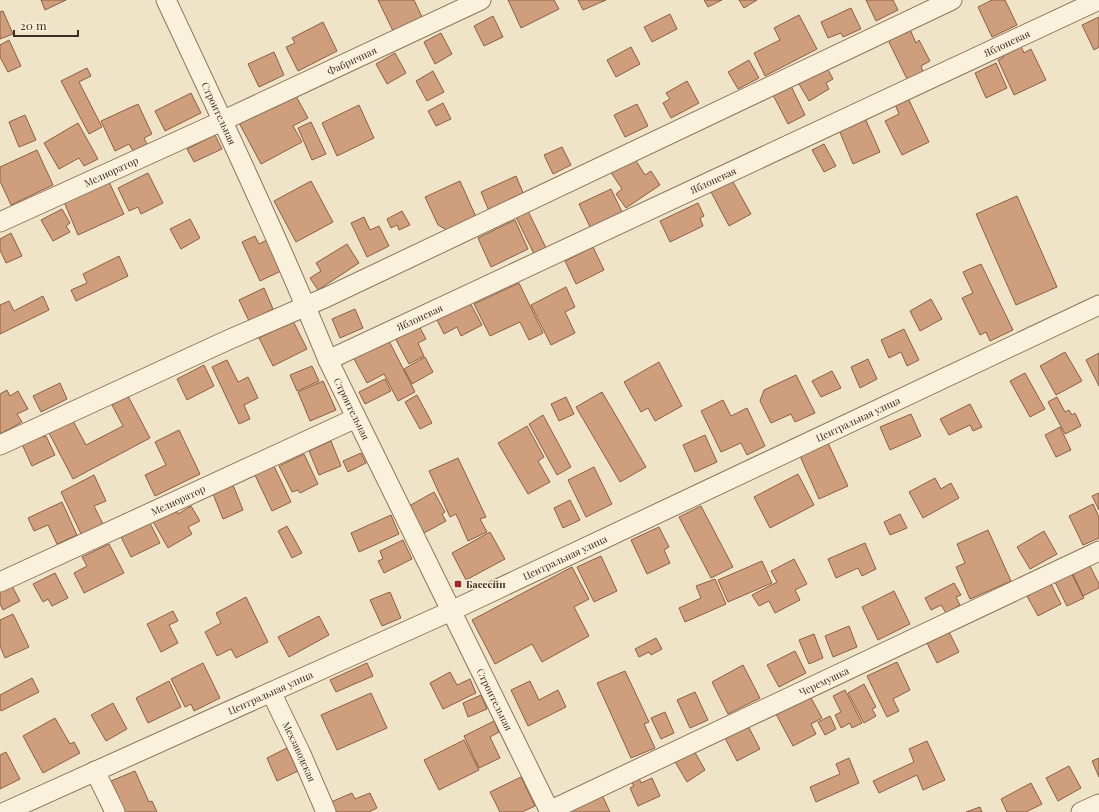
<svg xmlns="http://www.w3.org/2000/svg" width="1099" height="812" viewBox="0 0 1099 812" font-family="'Playfair Display',serif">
	<rect width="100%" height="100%" fill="#f0e4c8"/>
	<path fill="#cf9f7d" stroke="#8d5f41" d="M41 0H66L45 10Z
		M378 0H414L423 19 394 33Z
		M508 0H554L559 9 521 28Z
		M578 0H606L583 10Z
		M704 0H722L708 7Z
		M739 0H757L744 8Z
		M866 0H893L898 10 876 21Z
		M992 0H1005L1017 25 992 37 978 7Z
		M851 8 861 29 843 37 841 33 828 38 821 22Z
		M3 11 13 34 0 39V12Z
		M670 14 677 29 652 42 644 27Z
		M799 15 817 49 765 76 754 53 780 40 774 28Z
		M493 16 503 37 484 46 474 26Z
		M1099 17V47L1094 50 1082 25Z
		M323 22 337 51 298 71 286 47 295 43 292 38Z
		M908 25 916 43 919 40 930 61 921 66 923 72 907 79 886 36Z
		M441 33 452 54 435 64 424 42Z
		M9 40 21 66 8 72 0 57V45Z
		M1018 40 1024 53 1031 49 1046 80 1014 95 998 60 1004 57 1000 48Z
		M631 47 640 64 616 77 607 60Z
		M274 52 284 75 259 87 248 64Z
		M395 53 406 73 387 84 376 64Z
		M749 60 759 78 738 89 728 72Z
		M996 63 1007 88 986 98 975 73Z
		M826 66 833 79 826 83 829 89 809 101 799 84 801 80Z
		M87 68 91 76 79 82 102 127 89 134 61 81Z
		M433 71 444 92 427 101 416 81Z
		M687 81 699 103 671 118 663 103 670 99 666 93Z
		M791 86 805 115 788 124 773 95Z
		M191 93 201 113 165 131 155 111Z
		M296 96 308 118 293 126 302 142 261 164 237 119Z
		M907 96 929 142 902 155 885 121 899 114 894 102Z
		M443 103 451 119 436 126 428 111Z
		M138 104 152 134 144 138 147 144 133 151 129 144 115 151 101 121Z
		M637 104 648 126 625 137 614 115Z
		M359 105 374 138 337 156 322 123Z
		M25 115 36 140 19 147 9 122Z
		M865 118 880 152 853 164 839 130Z
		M311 122 326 154 312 160 298 128Z
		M78 123 98 159 84 166 79 158 59 169 44 143Z
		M215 135 222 149 194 162 187 149Z
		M824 144 836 166 824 172 812 150Z
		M562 147 571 165 553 174 544 155Z
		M37 150 53 185 11 205 0 181V167Z
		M631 153 645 175 651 171 660 185 626 208 616 194 622 189 608 168Z
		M148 173 163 203 141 214 138 207 129 211 118 188Z
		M516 176 524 195 489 211 481 192Z
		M732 180 751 214 729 226 711 192Z
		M311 181 333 222 296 242 274 201Z
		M460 181 476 217 447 230 438 225 425 197Z
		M109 182 124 214 78 235 64 202Z
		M611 189 623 214 591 229 579 204Z
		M1017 196 1057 287 1016 305 976 214Z
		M698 203 704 216 700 218 703 226 670 242 660 221Z
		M62 209 70 223 66 226 70 232 53 241 41 220Z
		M527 209 548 252 536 258 515 215Z
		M402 211 410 225 399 230 397 225 391 228 387 219Z
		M364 217 370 230 379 226 389 246 367 257 351 223Z
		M190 219 200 238 181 249 170 229Z
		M515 220 528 249 491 267 478 238Z
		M11 233 22 256 6 263 0 250V239Z
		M255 236 259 244 267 240 281 271 260 281 242 242Z
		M347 244 359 263 318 290 310 278 321 271 316 263Z
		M593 247 604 270 576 284 565 261Z
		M119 256 128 276 76 301 71 290 87 283 83 274Z
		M981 264 1013 330 990 341 986 332 980 335 962 298 973 293 963 272Z
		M519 283 543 333 529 340 520 322 490 336 474 304Z
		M566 287 575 307 565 312 575 333 551 345 531 305Z
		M264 288 273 309 249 321 239 300Z
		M43 296 49 310 0 334V305L9 301 14 311Z
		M931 299 942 319 920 331 910 311Z
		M469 301 482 325 461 336 457 327 444 334 436 318Z
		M355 309 363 328 340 338 332 319Z
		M293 321 307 349 273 366 259 338Z
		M418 324 426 339 418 343 424 356 409 364 394 336Z
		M904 329 919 360 907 366 901 352 889 358 881 340Z
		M387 337 415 392 398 401 384 374 367 383 352 355Z
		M1065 352 1082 381 1056 395 1040 366Z
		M1099 353V386L1086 360Z
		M425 357 433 372 412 384 404 369Z
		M868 359 877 379 860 388 851 367Z
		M227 360 238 382 248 377 258 398 244 405 250 419 239 424 212 367Z
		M659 362 682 406 655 421 648 408 641 412 624 382Z
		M204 365 214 386 187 400 177 379Z
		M312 366 319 381 297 391 290 375Z
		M832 371 841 388 821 397 812 381Z
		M1025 373 1045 409 1030 417 1010 381Z
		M796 375 815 413 795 422 791 414 771 423 760 401 764 390Z
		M385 379 391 391 365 404 359 392Z
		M323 381 336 410 310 421 298 392Z
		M60 383 67 399 41 412 33 396Z
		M7 390 10 396 18 391 28 409 17 414 22 422 0 434V394Z
		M602 392 646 467 620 482 576 407Z
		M417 395 432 423 420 429 405 402Z
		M128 396 150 438 73 479 48 431 72 419 86 445 123 426 112 405Z
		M566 397 574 414 559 421 551 404Z
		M1057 397 1065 412 1069 410 1072 415 1075 413 1081 426 1065 434 1048 402Z
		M723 400 731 416 747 408 765 446 747 455 741 443 721 452 701 411Z
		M970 404 982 427 973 431 970 425 949 435 940 419Z
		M911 414 921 436 890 450 880 427Z
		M543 415 571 467 557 475 529 424Z
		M527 426 544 457 538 461 550 482 528 494 498 443Z
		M1060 427 1071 450 1056 457 1045 435Z
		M40 430 43 437 46 436 55 455 32 466 20 440Z
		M179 430 200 474 155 496 145 475 166 465 155 442Z
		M705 435 717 462 695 472 683 445Z
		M331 441 341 466 319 475 309 451Z
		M828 443 848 486 819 499 800 456Z
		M361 453 366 463 348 472 343 461Z
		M304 454 318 484 300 493 298 490 292 492 279 466Z
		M458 458 486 517 480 519 487 532 468 541 456 514 450 517 429 471Z
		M273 464 291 502 272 511 254 473Z
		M594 467 612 504 586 517 568 480Z
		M798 474 814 505 770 528 754 497Z
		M94 475 106 501 94 506 105 528 83 538 61 492Z
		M935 478 941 489 951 483 959 498 923 518 909 492Z
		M233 485 243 510 223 519 213 494Z
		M434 492 445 512 442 514 446 521 424 533 409 506Z
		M1099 493V510L1092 496Z
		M570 500 580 520 563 528 554 508Z
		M62 502 77 535 57 544 48 525 34 531 28 518Z
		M1093 504 1099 517V538L1083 545 1069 516Z
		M174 506 178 514 191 506 200 521 188 527 192 534 168 548 151 518Z
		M701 506 733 567 711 578 679 517Z
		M900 514 907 528 890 535 884 522Z
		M391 515 399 534 359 552 351 533Z
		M149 521 160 543 131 557 120 535Z
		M287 526 302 553 292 558 278 531Z
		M659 527 669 547 664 550 670 563 647 574 631 540Z
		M988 530 1011 581 970 599 956 567 965 563 957 544Z
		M1044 531 1057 554 1030 569 1017 547Z
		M490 532 505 559 466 580 452 553Z
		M403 540 412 559 384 573 378 561 383 559 380 551Z
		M865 543 876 569 862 576 858 568 836 578 828 559Z
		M109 544 124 573 84 593 74 573 87 566 82 557Z
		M601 556 617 591 594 602 577 567Z
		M794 559 807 584 795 590 800 600 775 613 769 601 759 606 752 595 777 582 771 571Z
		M762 561 772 583 728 602 718 580Z
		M1089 564 1099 584V588L1083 596 1072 572Z
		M572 567 589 599 574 607 589 636 542 662 532 644 495 664 472 620Z
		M1069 569 1084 598 1067 606 1053 578Z
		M55 573 68 598 52 606 48 599 43 602 33 584Z
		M715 579 726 604 685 622 679 608 701 598 696 586Z
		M10 582 20 601 3 610 0 604V590Z
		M954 583 961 595 956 597 960 605 946 613 941 605 931 610 925 598Z
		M1051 584 1061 604 1038 616 1027 596Z
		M894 591 910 624 878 640 862 607Z
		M390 592 401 618 382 626 370 600Z
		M246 597 268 642 236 658 231 649 217 656 205 632 221 623 216 613Z
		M173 611 178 621 169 625 178 643 161 652 147 624Z
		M13 614 29 647 5 658 0 646V620Z
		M319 616 329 635 289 657 278 637Z
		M849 626 857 647 833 657 825 636Z
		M949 632 959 652 937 663 927 643Z
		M814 634 823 658 809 664 799 640Z
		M656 638 662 649 651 655 649 652 639 657 635 649Z
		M795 651 806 673 779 687 767 665Z
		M897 662 910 690 893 699 899 711 887 717 867 676Z
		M203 663 220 698 194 711 191 704 185 707 171 679Z
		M367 663 373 676 336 692 330 680Z
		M743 665 760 698 728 714 712 682Z
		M625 671 649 722 644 724 655 748 631 758 597 683Z
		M450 672 457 685 470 679 476 693 443 709 430 683Z
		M32 678 39 692 1 711 0 709V695Z
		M169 681 181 707 148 723 136 698Z
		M530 681 539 700 558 690 566 707 528 726 511 690Z
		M864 684 876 707 872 709 876 716 864 723 848 693Z
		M845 690 862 723 852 728 850 723 841 728 835 715 841 712 833 696Z
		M695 692 708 720 690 728 677 700Z
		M371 693 387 728 337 750 321 715Z
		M481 695 487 709 468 717 463 703Z
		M810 696 822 718 811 724 816 734 793 746 776 714Z
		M113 703 127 729 106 741 91 715Z
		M665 712 674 733 661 739 651 718Z
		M830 716 836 729 825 735 818 722Z
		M55 718 70 744 74 742 80 753 43 773 23 736Z
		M494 721 499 732 490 737 500 758 479 768 464 736Z
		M748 726 760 749 737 761 725 738Z
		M464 740 479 770 439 790 424 760Z
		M927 741 945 780 923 790 917 775 879 793 873 781 914 762 909 749Z
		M287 748 298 771 277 781 267 758Z
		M693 749 705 770 687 782 674 760Z
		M6 752 20 779 0 789V755Z
		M849 758 859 783 816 802 810 787 840 774 836 764Z
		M1099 758V777L1092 761Z
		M1069 766 1081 788 1058 801 1046 778Z
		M135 771 149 802 152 801 157 812H125L111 781Z
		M521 777 535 806 522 812H500L490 792Z
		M639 778 641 783 652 778 660 796 638 806 630 788 634 786 631 781Z
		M1031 783 1042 804 1026 812H1007L1001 799Z
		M352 793 355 799 370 793 377 808 369 812H335L331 802Z
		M602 795 610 812H574L573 809Z
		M980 807 982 812H966Z"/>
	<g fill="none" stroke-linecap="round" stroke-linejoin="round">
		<g stroke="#8d765c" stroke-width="21">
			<g id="minor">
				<path id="s1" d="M166 0C222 119 278 238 328 360L550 812"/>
				<path id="s2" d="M0 222 222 121 481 0"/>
				<path id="s3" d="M328 360 1099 0"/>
				<path d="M0 445 228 340 327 297 952 0"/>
				<path id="s4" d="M0 582 356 418"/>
				<path id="s5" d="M271 692 301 754 326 812"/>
				<path d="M95 771 115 812"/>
				<path id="s6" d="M549 811 1099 551"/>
				<path id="s7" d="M5 812 451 611 1099 305"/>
				<path d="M1081 812 1099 804"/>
			</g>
		</g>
		<use href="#minor" stroke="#faf1dc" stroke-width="19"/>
	</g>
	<rect fill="#9e2a2b" stroke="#f7eed8" stroke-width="1.5" x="454" y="580" width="8" height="8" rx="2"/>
	<g text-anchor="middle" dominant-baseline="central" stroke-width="3" stroke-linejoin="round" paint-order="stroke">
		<g font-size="10" fill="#3d2e20" stroke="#f7eed8">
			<text stroke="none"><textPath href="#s3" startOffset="749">Яблоневая</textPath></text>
			<text stroke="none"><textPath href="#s2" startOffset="387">Фабричная</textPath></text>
			<text stroke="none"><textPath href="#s1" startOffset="125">Строительная</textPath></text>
			<text stroke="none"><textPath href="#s2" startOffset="122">Мелиоратор</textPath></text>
			<text stroke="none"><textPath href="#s3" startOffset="425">Яблоневая</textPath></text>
			<text stroke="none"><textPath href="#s3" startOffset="101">Яблоневая</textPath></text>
			<text stroke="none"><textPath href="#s1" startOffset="449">Строительная</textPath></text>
			<text stroke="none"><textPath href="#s7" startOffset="939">Центральная улица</textPath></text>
			<text stroke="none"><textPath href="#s4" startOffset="196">Мелиоратор</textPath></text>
			<text stroke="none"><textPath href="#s7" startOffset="615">Центральная улица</textPath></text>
			<text stroke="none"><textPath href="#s6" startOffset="304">Черемушка</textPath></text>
			<text stroke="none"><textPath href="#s7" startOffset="291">Центральная улица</textPath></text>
			<text stroke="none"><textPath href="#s1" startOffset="773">Строительная</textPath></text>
			<text stroke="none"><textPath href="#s5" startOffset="66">Мехзаводская</textPath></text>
		</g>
		<g font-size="10" font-weight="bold" fill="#3d2e20" stroke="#f7eed8" text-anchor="start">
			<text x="466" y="584">Бассейн</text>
		</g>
	</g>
	<path d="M14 30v6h64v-6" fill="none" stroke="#3d2e20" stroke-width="2"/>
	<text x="20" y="30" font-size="12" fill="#3d2e20" stroke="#f7eed8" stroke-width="3" paint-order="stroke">20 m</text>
</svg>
